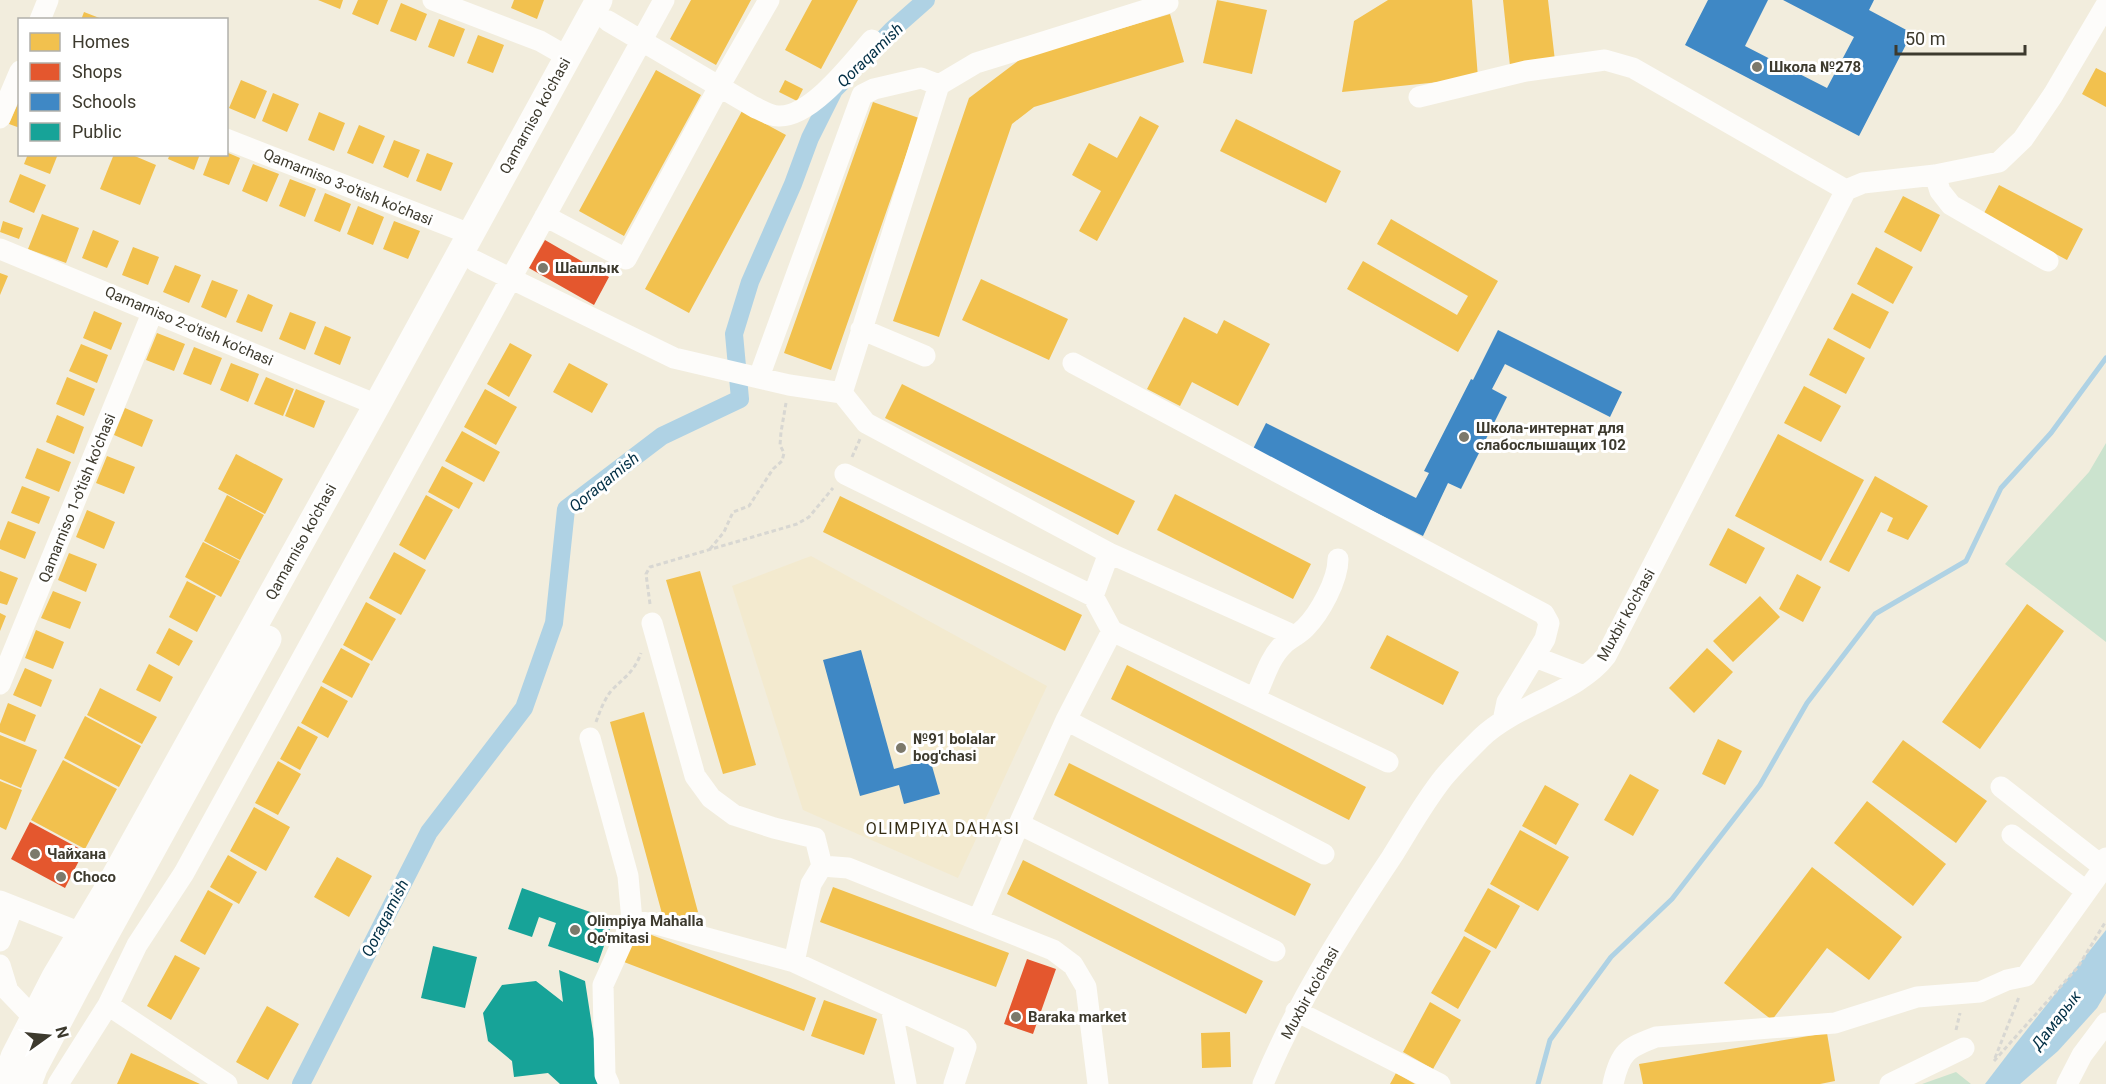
<svg xmlns="http://www.w3.org/2000/svg" width="2106" height="1084" viewBox="0 0 2106 1084" font-family="Roboto,sans-serif">
	<rect width="100%" height="100%" fill="#f2eddd"/>
	<path fill="#f3eacf" d="M811 556 1047 686 958 878 803 810 732 586Z"/>
	<path fill="#cbe3ce" d="M2106 443V642L2005 564 2089 472Z
		M1956 1072 1971 1084H1922Z"/>
	<path fill="#afd2e4" d="M2106 930V993L2097 1008 2058 1051 2020 1084H1985L2014 1046Z"/>
	<path fill="#f2c14e" d="M318 0H343L340 9Z
		M358 0H388L378 25 352 14Z
		M514 0H544L537 19 511 8Z
		M691 0H751L716 65 670 39Z
		M812 0H858L821 69 785 50Z
		M1217 0 1267 10 1252 74 1203 63Z
		M1388 0H1472L1478 78 1342 92 1354 21Z
		M1503 0H1548L1555 61 1510 66Z
		M401 3 427 14 416 41 390 31Z
		M84 12 102 19V20H81Z
		M1170 14 1184 62 1034 107 1012 124 939 337 893 321 969 98 1022 58Z
		M439 19 465 29 454 57 428 47Z
		M478 35 504 45 493 73 467 63Z
		M2096 68 2106 73V107L2082 94Z
		M656 70 701 95 624 236 579 211Z
		M241 80 267 91 255 119 229 108Z
		M785 80 803 89 797 101 779 92Z
		M273 93 299 104 287 132 262 121Z
		M20 99V128L9 124Z
		M873 102 919 118 831 370 784 353Z
		M742 111 786 135 689 313 645 289Z
		M319 112 345 123 334 151 308 140Z
		M1140 116 1159 126 1097 241 1079 231 1101 191 1072 175 1089 143 1117 158Z
		M1236 119 1341 171 1326 203 1220 151Z
		M359 125 385 136 373 164 347 153Z
		M394 140 420 150 408 178 383 167Z
		M226 152 240 158 229 185 203 175 211 154H226Z
		M427 153 453 163 441 191 416 181Z
		M28 154H58L50 174 24 164Z
		M114 154H130L156 165 140 205 100 189Z
		M170 154H200L194 170 168 159Z
		M253 164 279 174 267 202 242 191Z
		M20 174 46 185 34 213 9 202Z
		M290 179 316 189 305 217 279 206Z
		M1999 185 2083 229 2067 260 1983 215Z
		M325 193 351 204 340 232 314 221Z
		M1903 196 1940 215 1921 252 1884 232Z
		M358 206 384 217 373 245 347 234Z
		M42 214 79 228 66 263 28 249Z
		M1391 219 1498 281 1458 352 1347 289 1363 261 1457 315 1468 296 1377 244Z
		M3 221 23 228 19 239 0 232Z
		M394 221 420 231 408 259 383 249Z
		M93 230 119 241 107 268 82 258Z
		M133 247 159 257 148 285 122 275Z
		M1876 247 1913 267 1893 304 1857 284Z
		M175 265 201 275 189 303 163 292Z
		M0 273 8 276 0 295Z
		M981 279 1068 319 1049 360 962 320Z
		M212 280 238 290 226 318 201 307Z
		M1852 293 1889 312 1870 349 1833 329Z
		M248 294 273 305 262 332 236 322Z
		M94 311 122 323 111 350 83 338Z
		M290 312 316 322 305 350 279 339Z
		M1184 317 1217 334 1224 320 1270 344 1238 406 1192 382 1180 406 1147 389Z
		M325 326 351 337 340 365 314 354Z
		M157 333 185 344 174 371 146 360Z
		M1828 338 1865 358 1846 394 1809 375Z
		M510 343 532 355 509 397 487 384Z
		M81 344 108 355 97 383 69 371Z
		M194 347 222 358 211 385 183 374Z
		M231 363 259 374 248 402 220 390Z
		M569 363 608 384 592 413 553 392Z
		M67 377 95 389 84 416 56 404Z
		M266 377 294 389 283 416 254 404Z
		M902 384 1135 501 1118 535 885 418Z
		M1804 386 1841 406 1821 442 1784 423Z
		M296 389 325 401 314 428 285 416Z
		M485 389 517 407 496 445 464 427Z
		M125 408 153 420 142 447 114 435Z
		M57 415 84 427 74 454 46 442Z
		M462 431 500 452 484 482 445 461Z
		M1778 434 1864 480 1821 561 1735 516Z
		M37 448 71 462 59 492 25 478Z
		M236 454 283 479 265 514 218 489Z
		M107 456 135 467 124 494 96 483Z
		M442 466 473 483 459 509 428 492Z
		M1875 476 1928 506 1908 540 1887 531 1893 518 1881 512 1849 572 1829 562Z
		M22 486 50 497 39 524 11 513Z
		M1175 494 1311 564 1293 599 1157 530Z
		M227 495 264 515 240 560 204 541Z
		M426 495 453 510 425 560 399 545Z
		M840 496 1082 615 1065 651 823 532Z
		M87 510 115 522 104 549 76 537Z
		M8 521 36 532 25 559 0 549V541Z
		M1728 528 1765 548 1746 584 1709 565Z
		M203 542 240 561 221 597 185 577Z
		M394 552 426 570 401 615 369 598Z
		M69 553 97 564 86 592 58 580Z
		M0 571 18 578 7 605 0 603Z
		M700 571 756 765 723 774 666 580Z
		M1797 574 1821 587 1803 622 1779 609Z
		M187 581 216 596 197 632 169 617Z
		M53 591 81 602 70 629 41 618Z
		M1760 596 1780 617 1733 662 1713 641Z
		M366 602 396 619 372 661 343 645Z
		M2027 604 2064 631 1980 749 1942 722Z
		M0 613 6 616 0 631Z
		M169 628 193 641 179 666 156 653Z
		M36 630 64 642 53 669 25 658Z
		M1387 635 1459 672 1443 705 1370 668Z
		M341 648 370 664 352 698 322 682Z
		M1707 648 1733 672 1694 713 1669 688Z
		M149 664 173 677 160 702 136 690Z
		M1127 665 1366 787 1349 820 1111 699Z
		M25 668 52 680 41 707 13 695Z
		M321 686 348 701 328 738 301 723Z
		M100 688 157 717 142 744 87 715Z
		M8 703 36 715 25 742 0 732V724Z
		M644 712 698 912 664 921 610 722Z
		M85 716 141 746 119 787 64 758Z
		M298 726 318 737 300 770 280 759Z
		M0 735 37 750 21 788 0 779Z
		M1718 739 1742 751 1725 785 1702 774Z
		M1903 740 1987 801 1956 843 1872 782Z
		M63 760 117 789 85 849 31 820Z
		M278 761 301 774 278 815 255 803Z
		M1069 763 1311 884 1295 916 1054 795Z
		M1630 774 1659 790 1633 836 1604 820Z
		M0 781 22 790 6 830 0 827Z
		M1545 785 1579 804 1556 845 1522 826Z
		M1867 801 1946 864 1913 906 1834 843Z
		M254 807 290 827 266 871 230 851Z
		M1520 830 1569 857 1538 911 1490 884Z
		M228 855 257 872 239 904 210 887Z
		M337 857 372 876 349 917 314 897Z
		M1023 860 1263 981 1246 1014 1007 894Z
		M1812 867 1902 937 1869 980 1827 948 1772 1020 1724 983Z
		M833 887 1009 953 996 987 820 922Z
		M1488 888 1520 906 1496 949 1464 931Z
		M208 890 233 904 205 955 180 941Z
		M636 929 816 998 804 1031 624 962Z
		M1464 936 1491 951 1458 1009 1431 993Z
		M175 955 200 968 171 1020 147 1006Z
		M824 1000 877 1019 864 1055 811 1036Z
		M1430 1002 1461 1020 1433 1069 1403 1052Z
		M267 1006 299 1024 268 1080 236 1062Z
		M1230 1032 1231 1067 1202 1068 1201 1033Z
		M1827 1033 1835 1081 1820 1084H1643L1639 1064Z
		M131 1053 200 1084H117Z
		M1396 1073 1415 1084H1390Z"/>
	<path fill="#e4572e" d="M545 240 609 277 594 305 529 268Z
		M30 822 84 851 65 888 11 859Z
		M1027 959 1056 969 1033 1034 1004 1024Z"/>
	<path fill="#3f88c5" d="M1708 0H1768L1745 46 1827 88 1854 37 1783 0H1874L1869 10 1912 33 1859 136 1685 45Z
		M1498 330 1622 392 1610 417 1505 364 1492 389 1507 397 1461 489 1448 483 1423 536 1252 451 1266 423 1416 498 1429 473 1424 471 1471 379 1473 380Z
		M861 650 894 769 930 759 940 794 904 804 899 785 860 796 823 660Z"/>
	<path fill="#17a398" d="M522 888 613 920 598 963 548 946 556 923 539 917 532 937 508 929Z
		M433 946 477 957 465 1008 421 998Z
		M559 970 585 981 601 1084H560L548 1073 514 1077 512 1061 488 1041 483 1013 502 985 536 981 563 1002Z"/>
	<g fill="none" stroke-linecap="round" stroke-linejoin="round">
		<path stroke="#afd2e4" stroke-width="5" d="M1538 1084 1550 1040 1611 957 1672 899 1760 785 1807 703 1875 614 1966 561 2001 488 2051 433 2106 358"/>
		<path stroke="#afd2e4" stroke-width="18" d="M866 57 892 30 926 0
			M301 1084 429 832 524 708 554 623 566 509 662 436 740 399 734 334 750 282 793 184 810 138 834 90 841 83"/>
		<path stroke="#d8d7d2" stroke-width="3" stroke-dasharray="4.5 3" stroke-linecap="butt" d="M852 457 860 439
			M710 549 724 532 733 512 749 506 773 469 782 461 784 453 780 445 781 432 786 403
			M650 604 646 574 650 567 797 524 809 517 833 488
			M596 722C600 711 604 700 611 691 623 678 634 673 641 653
			M1956 1030 1960 1013
			M1995 1058 2019 997
			M1994 1061 2078 967 2106 921"/>
		<path stroke="#fdfcfa" stroke-width="21" d="M433 0 540 41 568 57
			M40 20 48 0
			M608 21 754 107C761 110 772 117 780 116 812 116 852 63 872 40
			M1419 97 1526 71 1605 60 1633 68 1846 190
			M0 118 20 71
			M226 139 470 234
			M1935 175 1940 191 1951 205 2048 261
			M545 216 626 259 720 85 769 0
			M0 249 377 405
			M475 261 674 358 789 385 842 393 866 423 1109 553
			M861 329 925 356
			M1073 363 1544 614 1549 623 1545 639 1507 702 1503 721
			M759 377 862 95 874 89 921 78 939 85
			M842 393 939 85 976 63 1168 3
			M845 474 1093 596 1112 631 1388 762
			M1093 596 1109 553 1295 636
			M652 623 695 776 711 798 734 815 774 828 815 838 822 866
			M1535 657 1584 676
			M0 684 153 311
			M1255 698C1263 682 1269 658 1283 645 1289 639 1298 635 1305 628 1320 613 1338 580 1338 559
			M1066 720 1324 854
			M590 738 628 876 632 921 603 985 605 1075 609 1084
			M2001 787 2102 866
			M1019 824 1275 951
			M2012 835 2086 891
			M0 901 81 933 94 940
			M978 920 1019 824 1066 720 1112 631
			M632 921 656 924 794 962 891 1007 906 1084
			M0 941 13 906
			M794 962 811 884 822 866 848 868 1053 950 1073 965 1086 987 1098 1084
			M0 965 8 991 34 1018
			M108 1005 227 1084
			M891 1007 960 1039 966 1047 954 1084
			M1296 1011 1440 1084
			M58 1084 108 1005 137 945 184 873 664 0
			M1263 1084C1296 1004 1343 930 1391 858 1408 831 1424 802 1444 777 1455 764 1469 750 1481 738 1516 704 1578 693 1606 656L1846 190 1863 183 1935 175 1999 162 2023 139 2053 95 2106 5
			M1613 1084C1620 1052 1627 1048 1656 1037L1835 1023 1917 997 1980 992 2007 980 2026 976 2099 874 2106 858
			M1890 1084 1964 1048
			M2067 1084 2082 1055 2106 1023"/>
		<path stroke="#fdfcfa" stroke-width="27" d="M5 1084 14 1057 55 977 110 885 377 405 599 0
			M28 1084 34 1068 76 988 268 639"/>
	</g>
	<g fill="#7c796b" stroke="#fff" stroke-width="2">
		<circle cx="1757" cy="67" r="6"/>
		<circle cx="543" cy="268" r="6"/>
		<circle cx="1464" cy="437" r="6"/>
		<circle cx="901" cy="748" r="6"/>
		<circle cx="35" cy="854" r="6"/>
		<circle cx="61" cy="877" r="6"/>
		<circle cx="575" cy="930" r="6"/>
		<circle cx="1016" cy="1017" r="6"/>
	</g>
	<g text-anchor="middle" dominant-baseline="central" stroke-width="6" stroke-linejoin="round" paint-order="stroke">
		<g font-size="15" font-weight="bold" fill="#3d3a2e" stroke="#fff" text-anchor="start">
			<text x="1769" y="67">Школа №278</text>
			<text x="555" y="268">Шашлык</text>
			<text x="1476" y="428">Школа-интернат для<tspan x="1476" dy="17">слабослышащих 102</tspan></text>
			<text x="913" y="739">№91 bolalar<tspan x="913" dy="17">bog'chasi</tspan></text>
			<text x="47" y="854">Чайхана</text>
			<text x="73" y="877">Choco</text>
			<text x="587" y="921">Olimpiya Mahalla<tspan x="587" dy="17">Qo'mitasi</tspan></text>
			<text x="1028" y="1017">Baraka market</text>
		</g>
		<g font-size="15" fill="#3d3a2e" stroke="#fff">
			<text transform="translate(535 116) rotate(-61)">Qamarniso ko'chasi</text>
			<text transform="translate(348 187) rotate(22)">Qamarniso 3-o'tish ko'chasi</text>
			<text transform="translate(189 326) rotate(23)">Qamarniso 2-o'tish ko'chasi</text>
			<text transform="translate(77 498) rotate(-68)">Qamarniso 1-o'tish ko'chasi</text>
			<text transform="translate(301 542) rotate(-61)">Qamarniso ko'chasi</text>
			<text transform="translate(1626 615) rotate(-61)">Muxbir ko'chasi</text>
			<text transform="translate(1310 993) rotate(-61)">Muxbir ko'chasi</text>
		</g>
		<g font-size="16" font-style="italic" fill="#022f45" stroke="#fff">
			<text transform="translate(870 55) rotate(-44)">Qoraqamish</text>
			<text transform="translate(604 482) rotate(-39)">Qoraqamish</text>
			<text transform="translate(385 918) rotate(-63)">Qoraqamish</text>
			<text transform="translate(2056 1020) rotate(-52)">Дамарык</text>
		</g>
		<g font-size="16" letter-spacing="1.5" fill="#352d15" stroke="#fff">
			<text x="943" y="828">OLIMPIYA DAHASI</text>
		</g>
	</g>
	<rect x="18" y="18" width="210" height="138" fill="#ffffff" stroke="#b1b0ab" stroke-width="1.5"/>
	<rect x="30" y="33" width="30" height="18" fill="#f2c14e" stroke="#b1b0ab" stroke-width="1.5"/>
	<text x="72" y="48" font-size="18" fill="#3d3a2e">Homes</text>
	<rect x="30" y="63" width="30" height="18" fill="#e4572e" stroke="#b1b0ab" stroke-width="1.5"/>
	<text x="72" y="78" font-size="18" fill="#3d3a2e">Shops</text>
	<rect x="30" y="93" width="30" height="18" fill="#3f88c5" stroke="#b1b0ab" stroke-width="1.5"/>
	<text x="72" y="108" font-size="18" fill="#3d3a2e">Schools</text>
	<rect x="30" y="123" width="30" height="18" fill="#17a398" stroke="#b1b0ab" stroke-width="1.5"/>
	<text x="72" y="138" font-size="18" fill="#3d3a2e">Public</text>
	<g transform="translate(48 1036) rotate(75)" stroke="#ffffff" stroke-width="4.5" paint-order="stroke">
	<path d="M0-4.5L10 22L0 15L-10 22Z" fill="#3d3a2e"/>
	<text y="-9" font-size="16" font-weight="bold" text-anchor="middle" fill="#3d3a2e">N</text>
	</g>
	<path d="M1896 45v9h129v-9" fill="none" stroke="#3d3a2e" stroke-width="3"/>
	<text x="1905" y="45" font-size="18" fill="#3d3a2e" stroke="#ffffff" stroke-width="4.5" paint-order="stroke">50 m</text>
</svg>
